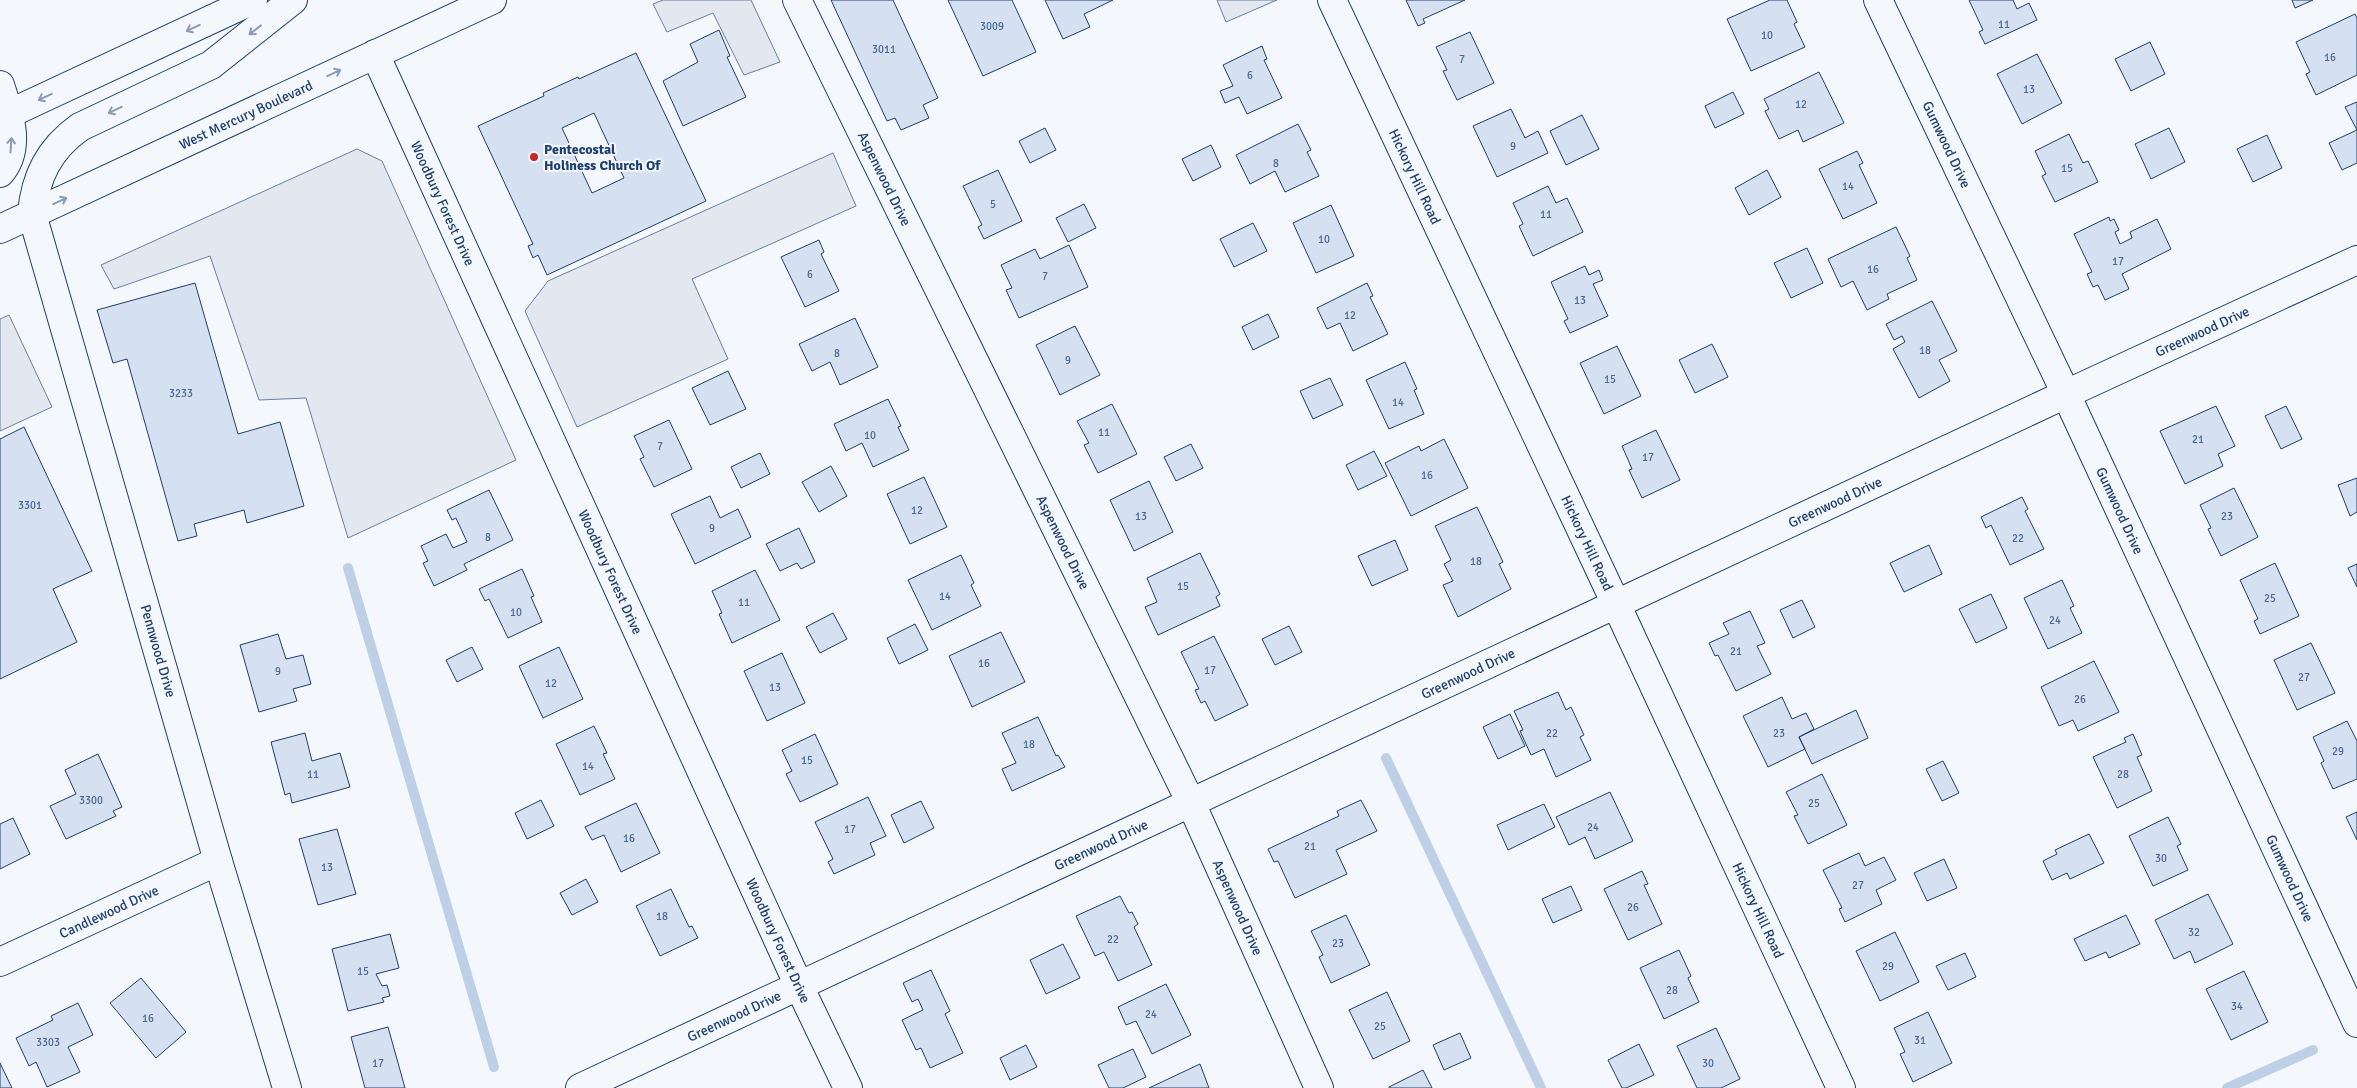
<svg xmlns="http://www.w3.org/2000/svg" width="2357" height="1088" viewBox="0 0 2357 1088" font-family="Signika,sans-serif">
	<rect width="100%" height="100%" fill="#f4f7fb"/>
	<path fill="#e3e8f0" stroke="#687fa3" d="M663 0H751L780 62 744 75 713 13 667 32 653 4Z
		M1217 0H1277L1226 22Z
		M357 149 382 161 516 460 348 538 306 398 259 400 210 256 114 289 101 265Z
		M833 153 856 206 692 279 728 359 577 427 525 311 548 281Z
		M9 315 52 407 0 431V319Z"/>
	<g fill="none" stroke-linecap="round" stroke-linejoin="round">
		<path stroke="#bed0e5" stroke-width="10" d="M348 568 494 1067
			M1386 758 1541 1088
			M2227 1088 2313 1050"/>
	</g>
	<path fill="#d5e0f0" stroke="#1d3f73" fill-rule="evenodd" d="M831 0H893L938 98 923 105 929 118 901 130 895 118 887 121Z
		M948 0H1012L1036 52 983 76Z
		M1045 0H1113L1084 14 1090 27 1063 39Z
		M1406 0H1465L1423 19 1425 23 1418 26Z
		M1770 0H1787L1797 22 1794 24 1805 47 1751 71 1727 19Z
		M1969 0H2013L2017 9 2029 3 2037 20 1985 44 1979 32 1983 30Z
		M2292 0H2313L2295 8Z
		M2355 14 2357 18V75L2316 95 2306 74 2310 72 2296 42Z
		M719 30 730 56 727 57 746 97 683 126 663 81 698 62 690 44Z
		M1470 32 1494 83 1457 100 1443 71 1447 70 1436 47Z
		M2150 42 2165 74 2131 91 2115 59Z
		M1262 46 1267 59 1264 60 1282 98 1247 114 1239 97 1225 103 1220 91 1233 86 1223 65Z
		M636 53 706 201 547 275 538 255 533 258 528 246 533 244 478 126 544 96 543 93 578 77 579 79ZM594 113 624 178 592 193 562 128Z
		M2037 54 2062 103 2022 124 1997 74Z
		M1819 72 1844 123 1803 142 1798 130 1779 139 1765 111 1769 109 1764 99Z
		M1733 92 1744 114 1715 128 1705 106Z
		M2357 102V163L2342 170 2329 143 2357 130 2345 107Z
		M1511 109 1525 138 1538 131 1548 153 1497 177 1473 126Z
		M1582 115 1599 149 1566 165 1550 131Z
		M1298 124 1311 150 1307 152 1319 176 1285 192 1275 171 1250 184 1236 155Z
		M1045 128 1056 150 1030 163 1019 141Z
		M2169 128 2185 162 2151 179 2135 144Z
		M2069 134 2083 163 2088 161 2098 182 2055 202 2042 176 2046 174 2035 151Z
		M2267 135 2282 168 2253 182 2237 149Z
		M1211 145 1221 167 1193 181 1182 159Z
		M1857 151 1863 163 1859 165 1877 203 1843 219 1819 169Z
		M998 170 1022 221 984 239 978 227 982 225 963 186Z
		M1767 170 1781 197 1749 215 1735 188Z
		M1548 186 1556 203 1567 198 1583 232 1533 256 1519 226 1523 224 1513 203Z
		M1084 204 1096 228 1068 242 1056 218Z
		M1331 205 1354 256 1316 273 1293 223Z
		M2109 217 2110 221 2114 219 2119 230 2115 232 2120 244 2132 238 2130 232 2157 219 2171 249 2122 274 2129 289 2105 300 2098 285 2093 287 2087 274 2092 272 2074 234Z
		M1253 223 1267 251 1234 267 1220 239Z
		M1896 227 1910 256 1907 258 1917 280 1887 294 1889 299 1867 310 1853 281 1841 287 1828 259Z
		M819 240 824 252 821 254 839 291 805 307 781 257Z
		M1069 245 1088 287 1019 318 1006 290 1012 288 1001 265 1035 249 1040 259Z
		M1807 248 1823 283 1791 298 1774 263Z
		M1585 266 1589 275 1599 270 1603 280 1593 284 1608 316 1570 333 1564 321 1568 319 1551 282Z
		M195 283 238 434 280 422 304 506 247 523 244 510 194 524 197 536 178 541 127 359 113 363 97 310Z
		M1367 283 1373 296 1370 297 1388 334 1353 351 1340 323 1327 329 1317 308Z
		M1932 301 1957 351 1939 360 1950 381 1919 398 1893 349 1905 342 1902 336 1894 340 1886 324Z
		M1268 314 1279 337 1253 350 1242 327Z
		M855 318 878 367 840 385 830 362 812 371 799 344Z
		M1075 326 1100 375 1060 395 1036 345Z
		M1712 344 1728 377 1695 393 1679 360Z
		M1617 346 1641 396 1604 414 1580 363Z
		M1405 362 1417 389 1414 390 1424 414 1389 429 1366 380Z
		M728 371 746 409 710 425 692 388Z
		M1330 378 1343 405 1313 419 1300 391Z
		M888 399 901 426 898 427 909 450 873 467 862 443 846 451 834 424Z
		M1112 404 1137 454 1098 473 1084 445 1089 443 1077 421Z
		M2216 406 2235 446 2218 454 2223 466 2185 484 2160 431Z
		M2286 406 2302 439 2281 449 2265 416Z
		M669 420 692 469 654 487 640 459 644 457 634 436Z
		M24 427 92 571 53 589 77 642 0 679V439Z
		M1656 430 1680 480 1642 498 1629 470 1632 469 1622 446Z
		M1444 439 1468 488 1411 516 1385 463 1419 446 1421 451Z
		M1191 444 1203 468 1176 481 1164 457Z
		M1374 451 1387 476 1358 490 1346 465Z
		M760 453 770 474 741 488 731 467Z
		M831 466 847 496 819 512 802 482Z
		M924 477 947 527 910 544 887 494Z
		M2357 478V512L2350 516 2338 485Z
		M1149 481 1173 532 1134 551 1110 500Z
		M2234 488 2258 537 2221 556 2208 529 2211 528 2200 505Z
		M489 490 513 540 464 564 467 570 434 586 423 563 428 561 421 546 446 534 453 548 467 542 456 518 452 520 447 510Z
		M710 496 720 518 738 509 751 537 695 564 671 514Z
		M2022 497 2028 509 2025 511 2044 549 2010 565 1991 525 1986 528 1981 517Z
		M1477 507 1503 562 1499 564 1511 589 1458 617 1443 585 1453 581 1444 564 1451 560 1435 526Z
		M799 528 815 562 801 569 797 563 780 571 766 544Z
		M1395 540 1408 570 1372 586 1358 556Z
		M1929 545 1942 574 1904 592 1890 563Z
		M1200 553 1220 594 1216 597 1220 606 1158 635 1145 607 1157 602 1147 578Z
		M961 555 974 583 971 585 981 606 932 630 908 580Z
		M2275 563 2299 616 2260 634 2254 621 2258 619 2240 580Z
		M2357 564V587L2348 568Z
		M522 569 534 596 531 597 542 622 508 638 489 599 485 601 479 589Z
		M755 570 780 620 732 643 719 614 722 613 712 591Z
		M2062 580 2074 606 2070 608 2082 633 2048 649 2024 598Z
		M1991 594 2007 628 1976 643 1959 609Z
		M1802 600 1815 627 1793 638 1780 610Z
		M1750 611 1765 643 1757 646 1771 674 1736 691 1718 655 1715 656 1709 643 1729 634 1723 623Z
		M833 613 847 639 820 653 806 627Z
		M915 624 928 650 899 664 887 638Z
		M1289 626 1302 652 1275 665 1262 639Z
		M1001 632 1025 682 972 707 949 656Z
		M278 634 286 659 303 655 311 684 293 689 297 701 259 712 240 645Z
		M1214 636 1248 705 1215 721 1205 701 1201 703 1195 690 1199 689 1181 652Z
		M2311 643 2335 693 2297 710 2274 660Z
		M472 647 483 669 457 682 446 660Z
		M559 647 583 699 543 718 519 666Z
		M782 653 805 703 767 721 744 671Z
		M2094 661 2119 712 2078 731 2073 720 2059 726 2041 687Z
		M1558 692 1566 710 1571 707 1584 735 1580 737 1591 760 1556 777 1544 749 1531 755 1520 731 1523 730 1514 711Z
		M1782 697 1792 719 1806 713 1814 729 1799 737 1805 749 1768 767 1743 716Z
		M1856 710 1868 738 1812 764 1799 737Z
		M1510 714 1525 746 1498 759 1483 727Z
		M1038 717 1056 756 1058 755 1065 767 1012 791 1002 769 1016 763 1002 733Z
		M2347 721 2357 741V779L2333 789 2321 763 2324 761 2313 737Z
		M594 726 607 753 603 754 615 779 580 795 556 744Z
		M305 733 312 761 340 753 350 787 292 803 290 793 285 795 271 742Z
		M815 734 838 784 800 802 786 774 792 771 782 750Z
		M2133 734 2142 755 2137 757 2152 791 2117 808 2093 757 2126 742 2124 738Z
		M98 754 122 807 113 811 116 816 66 839 50 806 76 794 65 770Z
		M1943 761 1959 793 1942 801 1926 769Z
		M1822 774 1847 825 1808 844 1794 816 1798 815 1786 792Z
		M1610 792 1633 841 1595 859 1585 837 1569 845 1556 817Z
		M868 797 886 836 870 843 875 855 834 874 828 862 833 859 815 822Z
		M541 800 554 826 527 839 515 813Z
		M1361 800 1377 831 1336 850 1347 874 1295 898 1278 861 1274 862 1268 849 1339 816 1337 811Z
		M921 801 934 828 904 843 891 815Z
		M636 803 660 853 621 872 604 835 592 840 585 827Z
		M1544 804 1555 827 1508 850 1497 825Z
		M2357 812V840L2346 817Z
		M2168 817 2181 844 2177 846 2188 870 2153 886 2129 836Z
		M13 818 30 854 0 869V824Z
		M337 829 356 894 318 905 299 839Z
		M2089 834 2104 863 2070 879 2067 873 2052 880 2043 861 2057 854 2055 850Z
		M1859 853 1865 866 1884 857 1896 880 1876 890 1882 904 1845 922 1839 909 1842 908 1823 870Z
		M1944 859 1957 888 1927 901 1914 873Z
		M1642 871 1648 884 1644 885 1662 924 1628 940 1604 889Z
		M586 879 598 902 572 915 560 893Z
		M1571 886 1582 910 1553 923 1542 899Z
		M671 889 689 927 692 926 698 938 660 956 636 906Z
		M2208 894 2233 944 2195 963 2190 951 2174 959 2155 920Z
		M1120 896 1129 913 1132 912 1138 924 1134 927 1152 965 1118 981 1104 952 1095 956 1076 916Z
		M1346 915 1370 965 1331 983 1319 957 1323 955 1311 931Z
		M2126 915 2140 944 2109 958 2106 952 2085 961 2074 939Z
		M1895 932 1919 982 1880 1001 1856 951Z
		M390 934 399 968 376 974 382 986 387 985 390 996 382 998 384 1002 348 1011 332 949Z
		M1063 944 1080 978 1046 994 1030 960Z
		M1679 950 1691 976 1688 978 1699 1002 1664 1019 1640 968Z
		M1965 953 1976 977 1948 990 1936 966Z
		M931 970 950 1011 945 1014 963 1053 930 1068 921 1048 916 1050 902 1020 923 1010 918 999 912 1002 903 983Z
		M2244 971 2268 1022 2231 1040 2206 989Z
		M141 978 186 1032 156 1058 110 1003Z
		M1166 984 1191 1035 1152 1054 1136 1021 1126 1025 1118 1007Z
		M1387 992 1410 1041 1373 1059 1349 1010Z
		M78 1003 93 1035 68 1047 80 1072 47 1087 36 1062 29 1066 16 1038 53 1020 51 1016Z
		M1928 1012 1952 1063 1913 1082 1900 1054 1905 1052 1894 1028Z
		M388 1027 405 1088H365L351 1037Z
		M1716 1028 1740 1079 1721 1088H1697L1677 1046Z
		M1460 1033 1471 1058 1444 1070 1433 1045Z
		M1639 1044 1654 1075 1626 1088H1622L1608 1060Z
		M1026 1045 1037 1067 1010 1080 1000 1058Z
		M1133 1049 1146 1077 1123 1088H1109L1098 1065Z
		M0 1063 12 1088H0Z
		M1200 1064 1209 1088H1149Z
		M1423 1070 1432 1088H1389V1087Z"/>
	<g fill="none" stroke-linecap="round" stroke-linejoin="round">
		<g stroke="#1d3f73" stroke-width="30">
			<g id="minor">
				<path id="s1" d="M797 0 1191 803 1319 1088"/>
				<path id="s2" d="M1332 0 1616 604 1841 1088"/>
				<path id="s3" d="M1878 0 2066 394 2357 1023"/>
				<path id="s4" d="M375 54 799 986 848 1088"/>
				<path d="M0 85C9 113 22 148 0 173"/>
				<path id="s5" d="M0 962 218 861"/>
				<path d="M287 1088 218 861 32 214C35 177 49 149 80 127L211 65 293 0"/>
				<path id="s6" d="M580 1088 2066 394 2357 260"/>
			</g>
		</g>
		<g stroke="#1d3f73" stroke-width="30">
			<g id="highway">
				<path d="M0 118 253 0"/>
				<path id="s7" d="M0 229 492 0"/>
			</g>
		</g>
		<use href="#minor" stroke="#f4f7fb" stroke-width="28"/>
		<use href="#highway" stroke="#f4f7fb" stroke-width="28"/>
	</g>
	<defs><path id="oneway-shaft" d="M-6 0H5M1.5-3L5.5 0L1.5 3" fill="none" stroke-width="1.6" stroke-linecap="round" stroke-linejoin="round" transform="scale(1.25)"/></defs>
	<g stroke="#889bb7">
		<use href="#oneway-shaft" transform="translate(193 28) rotate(155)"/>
		<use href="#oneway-shaft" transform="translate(255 30) rotate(142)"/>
		<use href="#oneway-shaft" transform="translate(334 73) rotate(-25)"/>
		<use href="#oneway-shaft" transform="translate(45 97) rotate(155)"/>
		<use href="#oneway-shaft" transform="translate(115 110) rotate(155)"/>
		<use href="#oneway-shaft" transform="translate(11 145) rotate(-86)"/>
		<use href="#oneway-shaft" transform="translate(60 201) rotate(-25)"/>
	</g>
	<circle fill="#c62828" stroke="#f4f7fb" stroke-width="2" cx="534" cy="157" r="5"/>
	<g text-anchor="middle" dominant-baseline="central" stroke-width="4" stroke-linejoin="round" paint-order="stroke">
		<g font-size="11" fill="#4b6792">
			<text x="2004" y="24">11</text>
			<text x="992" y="26">3009</text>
			<text x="1767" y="35">10</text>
			<text x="884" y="49">3011</text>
			<text x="2330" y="57">16</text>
			<text x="1462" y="59">7</text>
			<text x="1250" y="75">6</text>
			<text x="2029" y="89">13</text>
			<text x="1801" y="104">12</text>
			<text x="1513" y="146">9</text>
			<text x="1276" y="163">8</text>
			<text x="2067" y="168">15</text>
			<text x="1848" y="186">14</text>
			<text x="993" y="204">5</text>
			<text x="1546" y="214">11</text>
			<text x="1324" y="239">10</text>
			<text x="2118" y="261">17</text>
			<text x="1873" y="269">16</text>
			<text x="810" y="274">6</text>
			<text x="1045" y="276">7</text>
			<text x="1580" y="300">13</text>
			<text x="1350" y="315">12</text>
			<text x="1925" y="350">18</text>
			<text x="837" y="353">8</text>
			<text x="1068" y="360">9</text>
			<text x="1610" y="379">15</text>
			<text x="181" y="393">3233</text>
			<text x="1398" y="402">14</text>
			<text x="1104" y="432">11</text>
			<text x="870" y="435">10</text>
			<text x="2198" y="439">21</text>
			<text x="660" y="446">7</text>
			<text x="1648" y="457">17</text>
			<text x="1427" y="475">16</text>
			<text x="30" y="505">3301</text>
			<text x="917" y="510">12</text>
			<text x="1141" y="516">13</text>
			<text x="2227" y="516">23</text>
			<text x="712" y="528">9</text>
			<text x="488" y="537">8</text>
			<text x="2018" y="538">22</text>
			<text x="1476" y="561">18</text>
			<text x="1183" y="586">15</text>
			<text x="945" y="596">14</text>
			<text x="2270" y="598">25</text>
			<text x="744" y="602">11</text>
			<text x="516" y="612">10</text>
			<text x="2055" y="620">24</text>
			<text x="1736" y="651">21</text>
			<text x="984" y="663">16</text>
			<text x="1210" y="670">17</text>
			<text x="278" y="671">9</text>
			<text x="2304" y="677">27</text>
			<text x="551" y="683">12</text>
			<text x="775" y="687">13</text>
			<text x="2080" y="699">26</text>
			<text x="1552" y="733">22</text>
			<text x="1779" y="733">23</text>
			<text x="1029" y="744">18</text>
			<text x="2338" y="751">29</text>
			<text x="807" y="760">15</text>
			<text x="588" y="766">14</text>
			<text x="313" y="774">11</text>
			<text x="2123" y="774">28</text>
			<text x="91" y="800">3300</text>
			<text x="1814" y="803">25</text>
			<text x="1593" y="827">24</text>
			<text x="850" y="829">17</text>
			<text x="629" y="838">16</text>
			<text x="1310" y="846">21</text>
			<text x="2161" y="858">30</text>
			<text x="327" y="867">13</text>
			<text x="1858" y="885">27</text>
			<text x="1633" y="907">26</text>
			<text x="662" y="916">18</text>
			<text x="2194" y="932">32</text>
			<text x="1113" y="939">22</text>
			<text x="1338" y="943">23</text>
			<text x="1888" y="966">29</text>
			<text x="363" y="971">15</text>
			<text x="1672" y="990">28</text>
			<text x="2237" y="1006">34</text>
			<text x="1151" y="1014">24</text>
			<text x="148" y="1018">16</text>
			<text x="1380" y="1026">25</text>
			<text x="1920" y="1040">31</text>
			<text x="48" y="1042">3303</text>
			<text x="378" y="1063">17</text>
			<text x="1708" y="1063">30</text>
		</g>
		<g font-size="14" fill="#1d3f73" stroke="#f4f7fb">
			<text stroke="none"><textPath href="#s7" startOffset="271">West Mercury Boulevard</textPath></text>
			<text stroke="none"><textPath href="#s3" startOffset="160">Gumwood Drive</textPath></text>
			<text stroke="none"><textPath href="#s2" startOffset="195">Hickory Hill Road</textPath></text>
			<text stroke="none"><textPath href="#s1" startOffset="199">Aspenwood Drive</textPath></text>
			<text stroke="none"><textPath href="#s4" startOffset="164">Woodbury Forest Drive</textPath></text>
			<text stroke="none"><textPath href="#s6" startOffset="1790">Greenwood Drive</textPath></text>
			<text stroke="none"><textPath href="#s6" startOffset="1385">Greenwood Drive</textPath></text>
			<text stroke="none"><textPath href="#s3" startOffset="565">Gumwood Drive</textPath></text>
			<text stroke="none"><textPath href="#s1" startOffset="604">Aspenwood Drive</textPath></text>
			<text stroke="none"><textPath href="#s2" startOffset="600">Hickory Hill Road</textPath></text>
			<text stroke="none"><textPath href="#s4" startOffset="569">Woodbury Forest Drive</textPath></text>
			<text transform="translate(158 651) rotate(74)">Pennwood Drive</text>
			<text stroke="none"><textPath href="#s6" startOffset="980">Greenwood Drive</textPath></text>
			<text stroke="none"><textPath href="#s6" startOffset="575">Greenwood Drive</textPath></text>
			<text stroke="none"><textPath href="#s3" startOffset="970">Gumwood Drive</textPath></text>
			<text stroke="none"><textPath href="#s1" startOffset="1009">Aspenwood Drive</textPath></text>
			<text stroke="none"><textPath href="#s2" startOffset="1005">Hickory Hill Road</textPath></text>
			<text stroke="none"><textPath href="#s5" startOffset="120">Candlewood Drive</textPath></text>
			<text stroke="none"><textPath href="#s4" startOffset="974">Woodbury Forest Drive</textPath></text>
			<text stroke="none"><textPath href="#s6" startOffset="170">Greenwood Drive</textPath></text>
		</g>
		<g font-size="14" font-weight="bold" fill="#1d3f73" stroke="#f4f7fb" text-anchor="start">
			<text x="544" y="149">Pentecostal<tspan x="544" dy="16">Holiness Church Of</tspan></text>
		</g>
	</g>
</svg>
